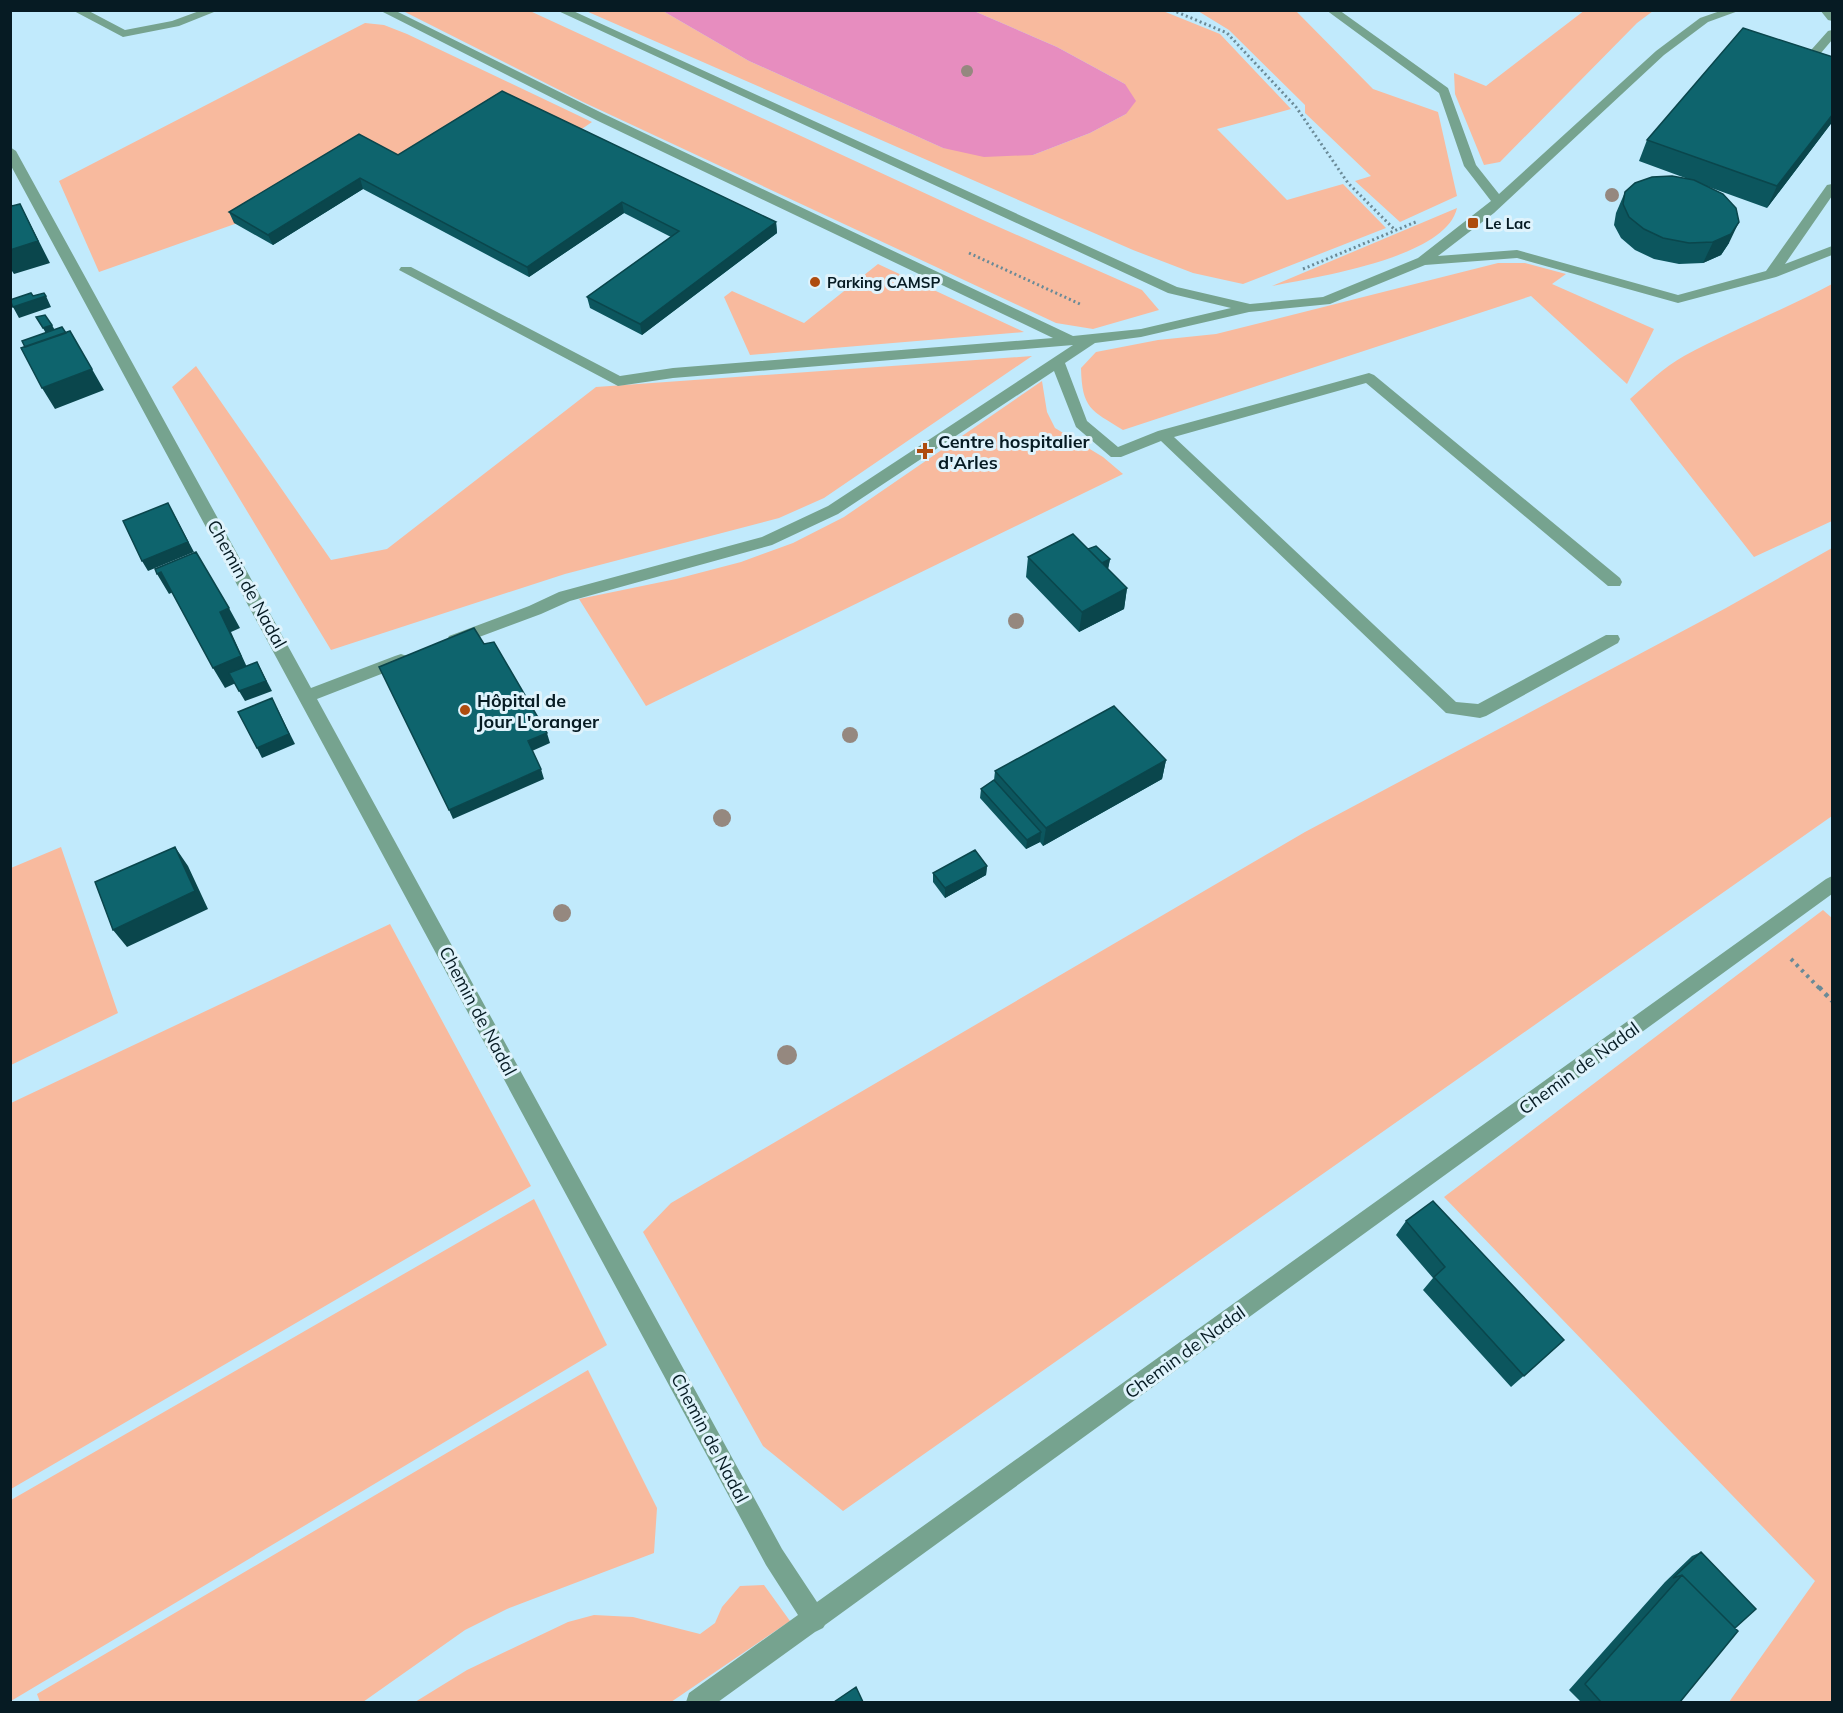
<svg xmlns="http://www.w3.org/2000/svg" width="1843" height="1713" viewBox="0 0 1843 1713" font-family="Mulish,sans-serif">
	<rect width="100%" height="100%" fill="#c1eafc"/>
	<path fill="#f8ba9e" d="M1585 10 1653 11 1637 23 1500 162 1484 165 1455 94 1454 73 1486 86Z
		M403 11H530L983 220 1142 290 1159 310 1093 329 1056 323 583 102Z
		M586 11H663L749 61 943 148 1033 155 1090 133 1126 114 1125 84 1057 47 974 11H1163L1220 34 1291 109 1217 129 1287 200 1343 184 1386 228 1243 284 1193 273 1133 250Z
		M1198 11H1296L1373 89 1438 112 1457 196 1400 222 1355 181 1371 176 1305 113V105L1229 30Z
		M365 23 384 25 407 34 592 122 573 135 402 165 99 272 59 181Z
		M1457 208C1446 258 1316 277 1272 286Z
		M1498 263H1525L1566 274 1552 284 1654 329 1627 384 1531 296 1123 430C1091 410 1082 409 1081 368L1096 352 1158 340 1216 334Z
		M878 264 1024 332 750 355 724 297 732 291 804 323Z
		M1832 284V521L1754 557 1630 399C1647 384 1664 367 1684 356 1732 330 1784 310 1832 284Z
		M1032 356 824 498 779 518 565 574 331 650 172 387 196 366 331 560 387 549 596 387Z
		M1042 381 1047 412 1055 428 1103 457 1123 474 646 706 579 599 676 579 741 562 793 543 844 517Z
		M1832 548V816L843 1511 763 1446 643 1232 671 1203 1305 832 1726 608Z
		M61 847 118 1013 11 1065V868Z
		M1823 910 1832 918V1702H1729L1815 1581 1444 1197Z
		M390 924 531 1186 11 1489V1103Z
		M534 1199 607 1345 11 1701V1500Z
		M588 1370 657 1508 654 1553 507 1609 465 1630 363 1702H40L37 1694Z
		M764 1585 790 1621 671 1702H415L467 1670 568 1622 594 1615 633 1617 700 1634 715 1623 722 1607 740 1586Z"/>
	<path fill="#e78dbf" d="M663 11H974L1057 47 1125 84 1136 101 1126 114 1090 133 1033 155 984 157 943 148 749 61Z"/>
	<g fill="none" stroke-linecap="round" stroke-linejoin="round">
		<path stroke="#6a8a97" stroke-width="3" stroke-dasharray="2 3" stroke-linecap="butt" d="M1172 10 1227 33 1296 107 1348 183 1395 230
			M969 253 1082 305
			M1303 269 1418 221"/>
		<path stroke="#6a8a97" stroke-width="4" stroke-dasharray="3 4.5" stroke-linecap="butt" d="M1791 959 1820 989"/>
		<path stroke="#6a8a97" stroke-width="4.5" stroke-dasharray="4 5" stroke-linecap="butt" d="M1819 987 1832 1001"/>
		<path fill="#76a38f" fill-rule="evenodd" d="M72 10H87L125 30 172 21 202 10H219L179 26 123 37Z
			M379 10H394L604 114 1073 336 1141 329 1231 308 1168 293 556 10H571L1177 287 1250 304 1323 297 1418 258 1491 201 1464 166 1439 93 1326 10H1339L1448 88 1476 165 1499 194 1656 51 1700 18 1723 10H1741L1708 22 1664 55 1494 213 1438 256 1517 250 1678 295 1766 271 1827 185 1832 184V196L1785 264 1832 246V255L1776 277 1678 303 1517 258 1425 265 1330 304 1249 312 1141 337 1095 343 1065 363 1087 421 1118 447 1158 431 1369 373 1374 375 1620 578 1622 582 1620 586H1608L1366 383 1174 437 1456 702 1478 704 1606 635H1618L1620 639 1618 643 1486 716 1480 718 1446 713 1161 441 1121 457H1111L1076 427 1054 371 838 514 772 545 570 601 541 614 455 646 449 644 447 640 449 636 529 606 559 592 762 537 828 506 1073 345 673 378 618 386 399 270 401 267H411L620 376 673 368 1053 338 596 120Z
			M1820 10H1832V21L1828 20Z
			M1832 30V40L1804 73H1796V67L1828 31Z
			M10 147 16 151 311 688 395 656 401 654 407 656 409 660 407 664 317 699 782 1549 817 1602 1826 879 1832 876V894L825 1625 823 1628 815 1632 718 1702H686L689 1693 798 1615 766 1565 10 164Z"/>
	</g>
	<g fill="#95887f">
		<circle cx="967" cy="71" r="6"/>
		<circle cx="1612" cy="195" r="7"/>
		<circle cx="1016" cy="621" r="8"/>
		<circle cx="850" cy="735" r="8"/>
		<circle cx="722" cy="818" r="9"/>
		<circle cx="562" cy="913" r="9"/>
		<circle cx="787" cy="1055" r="10"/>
	</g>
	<path fill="#0c565e" d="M1833 57V121L1767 208 1706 186 1729 243 1721 255 1703 263 1679 264 1654 259 1635 250 1621 238 1614 225 1616 213 1625 192 1688 179 1639 161 1647 140Z
		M398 155 776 222 777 233 642 335 590 308 587 297 671 237 624 213 529 277 363 189 273 245 234 223 229 212Z
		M1088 549 1110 559 1108 569 1127 588 1124 609 1079 632 1026 577 1028 557Z
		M1166 760 1162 779 1043 846 1040 842 1026 849 980 798 981 789 994 780 995 771Z
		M987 866 986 875 945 898 933 882V873Z
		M1406 1221 1564 1340 1511 1387 1423 1290 1433 1278 1396 1235Z
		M1701 1552 1735 1628 1680 1702H1581L1569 1690 1665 1582 1692 1556Z"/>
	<path fill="#0a464c" d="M1833 114V121L1767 208 1777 186Z
		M360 178 363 189 273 245 268 235Z
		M622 202 624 213 529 277 527 267Z
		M20 204 50 263 14 274 10 268V250Z
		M776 222 777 233 642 335 640 324Z
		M1739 222 1729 243 1721 255 1703 263 1713 242Z
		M46 296 51 307 19 318 13 307Z
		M52 325 58 336 49 339 43 328Z
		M92 369 104 390 55 409 42 388Z
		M168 503 194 552 148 571 142 561Z
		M1110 559 1108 569 1094 566Z
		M161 572 173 592 169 594 157 574Z
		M1127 588 1124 609 1079 632 1082 612Z
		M229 608 240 628 231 632 251 676 225 688 213 668 220 612Z
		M257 662 272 691 245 701 239 691Z
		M277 708 295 744 262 758 257 748Z
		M547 733 550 743 532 751 528 741Z
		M1166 760 1162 779 1043 846 1046 828Z
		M541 769 544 779 453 819 449 810Z
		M1041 832 1040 842 1026 849 1027 840Z
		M175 847 188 866 208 909 127 947 113 930Z
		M987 866 986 875 945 898V888Z"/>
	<path fill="#0e646d" stroke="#0a464c" stroke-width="1.5" d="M1743 28 1833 57V114L1777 186 1647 140Z
		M502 91 776 222 640 324 587 297 679 231 622 202 527 267 360 178 268 235 229 212 359 134 398 155Z
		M1672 176 1694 180 1723 194 1736 208 1739 222 1731 234 1713 242 1689 243 1663 238 1644 229 1629 217 1623 204 1625 192 1635 183 1652 177Z
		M10 203 12 206 20 204 38 241 10 250Z
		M31 293 33 296 44 293 46 296 13 307 10 300Z
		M45 315 52 325 43 328 36 317Z
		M62 327 66 333 25 347 22 341Z
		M70 331 92 369 42 388 21 348Z
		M168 503 188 542 142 561 123 521Z
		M1073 534 1127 588 1082 612 1028 557Z
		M1096 546 1110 559 1102 563 1088 549Z
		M196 552 229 608 220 612 241 656 213 668 161 572 157 574 155 569Z
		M474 628 484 644 494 642 547 733 528 741 541 769 449 810 379 667Z
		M257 662 266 681 239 691 229 673Z
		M272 698 289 734 257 748 238 712Z
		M1114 706 1166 760 1046 828 995 771Z
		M994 780 1041 832 1027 840 981 789Z
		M175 847 195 891 113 930 95 882Z
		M975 850 987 866 945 888 933 873Z
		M1433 1201 1564 1340 1524 1376 1434 1277 1445 1267 1406 1221Z
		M1701 1552 1756 1609 1735 1628 1682 1575 1673 1578Z
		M1682 1575 1738 1631 1680 1702H1601L1585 1684Z
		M856 1687 863 1702H834Z"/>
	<g fill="#ae4c0f" stroke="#dff3fc" stroke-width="2">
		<rect x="1467" y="217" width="12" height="12" rx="3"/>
		<circle cx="815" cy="282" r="6"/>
		<path d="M922 442h6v6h6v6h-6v6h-6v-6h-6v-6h6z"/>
		<circle cx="465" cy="710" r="6"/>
	</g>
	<g text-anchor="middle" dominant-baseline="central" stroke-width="6" stroke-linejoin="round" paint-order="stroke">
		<g font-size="15" font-weight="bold" fill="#061b23" stroke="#dff3fc" text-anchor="start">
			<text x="1485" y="223">Le Lac</text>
			<text x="827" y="282">Parking CAMSP</text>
		</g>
		<g font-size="18" font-weight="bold" fill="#061b23" stroke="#dff3fc" text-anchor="start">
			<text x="938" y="441">Centre hospitalier<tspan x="938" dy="21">d'Arles</tspan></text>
			<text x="477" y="700">Hôpital de<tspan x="477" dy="21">Jour L'oranger</tspan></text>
		</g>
		<g font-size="18" fill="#061b23" stroke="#dff3fc">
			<text transform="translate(247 584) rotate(61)">Chemin de Nadal</text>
			<text transform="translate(478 1011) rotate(62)">Chemin de Nadal</text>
			<text transform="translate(1579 1068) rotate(-36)">Chemin de Nadal</text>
			<text transform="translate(1185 1352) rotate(-36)">Chemin de Nadal</text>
			<text transform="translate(710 1438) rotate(62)">Chemin de Nadal</text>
		</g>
	</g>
	<rect width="1843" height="1713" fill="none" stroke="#061b23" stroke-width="24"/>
</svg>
